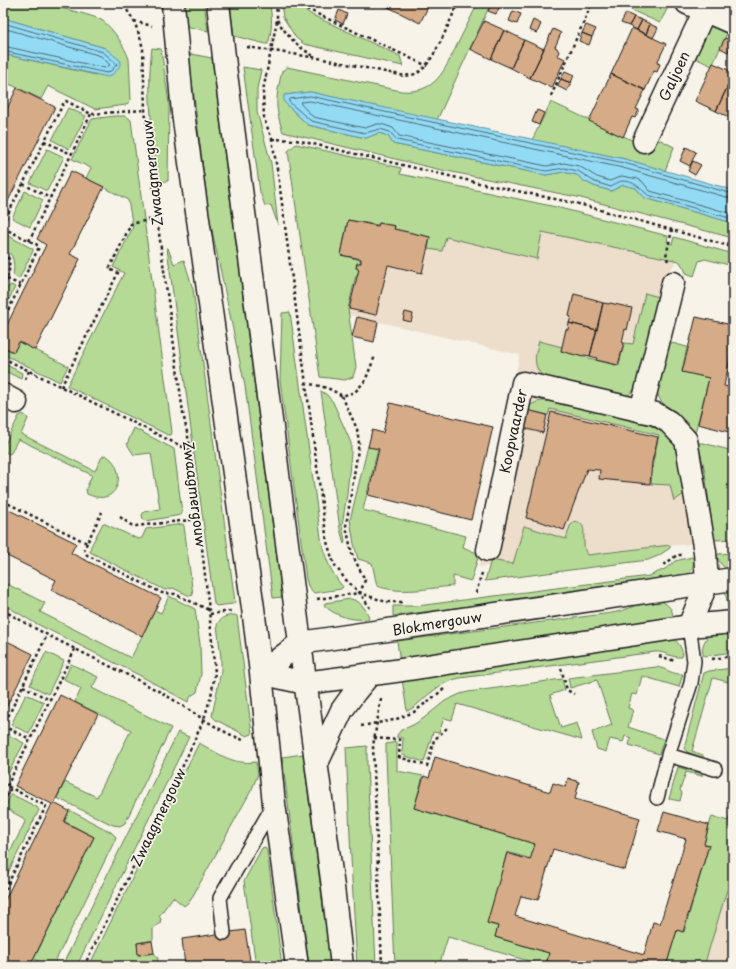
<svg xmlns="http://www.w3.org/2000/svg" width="736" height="969" viewBox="0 0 736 969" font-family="'Playpen Sans',sans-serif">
	<rect width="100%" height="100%" fill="#f7f3e8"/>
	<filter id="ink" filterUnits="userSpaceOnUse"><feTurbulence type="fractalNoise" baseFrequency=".025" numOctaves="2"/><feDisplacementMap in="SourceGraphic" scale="8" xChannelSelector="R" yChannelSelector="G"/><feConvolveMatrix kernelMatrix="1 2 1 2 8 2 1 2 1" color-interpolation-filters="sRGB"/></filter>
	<g filter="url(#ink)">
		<path fill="#edddcb" d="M329 207 536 259 542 232 677 261 666 275 631 429 662 438 679 456 692 544 651 547 479 567 512 389 520 355 346 314Z
			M733 870V966H704L712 940Z"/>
		<path fill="#b4da96" stroke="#687b59" d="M3 3C13 3 24 2 34 3 45 4 95 15 103 21 114 30 124 45 129 59L131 100 126 105 95 109 48 86 41 99 3 81V54L96 75 105 48 3 18Z
			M182 3H204L208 31 185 26Z
			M230 3H269C273 16 272 31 268 44H266L234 36Z
			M281 3H302L305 10 312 15 400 56 403 66 304 44 296 38 283 17Z
			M478 3H491L437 120 310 92 285 95 284 102 308 125 366 138 379 133 388 136 393 144 546 175 563 172 577 175 584 181 594 186 611 191 623 185 636 188 645 198 733 223V238L577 197 437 169 283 132C274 106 276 97 282 71L287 67 401 91C436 94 444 71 457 45 464 31 471 17 478 3Z
			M634 3H665L669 5 660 23 631 10Z
			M710 24 729 29 712 66 695 58 694 56Z
			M152 48 161 49 169 103 168 181 158 182C153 138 146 92 152 48Z
			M191 54 212 58 282 597 273 598 245 386 209 216 189 57Z
			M243 67 261 70 257 89V112L271 163 278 225 271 205 265 206 260 192Z
			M551 102 651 149 655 141 661 140 674 147 665 171 625 159 532 140Z
			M68 108 86 116 69 149 52 140Z
			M115 116H126L131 120 172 432 171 435H168L67 386 124 273 113 267 133 227 128 200 86 178 91 168 72 159 92 119Z
			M296 144 401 168 400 174 556 207 668 236 667 242 672 244 674 237 733 254V266L705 259 699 261 694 276 686 273 684 268 679 261 542 232 537 259 446 237 442 251 428 249 430 237 394 229 395 226 379 223 378 225 348 220 341 255 361 260 360 263 357 264 356 268 359 270 358 274 356 275 348 309 356 367 353 377 345 380 320 377 288 151Z
			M47 149 64 157 47 191 30 183Z
			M25 191 43 200 30 227 12 218Z
			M3 233 33 249V251L19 279 13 275C15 264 14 253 3 248Z
			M167 248H168L174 264 184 260 193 289 235 602 233 604 216 606 214 603Z
			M11 285 15 287 3 312V294L9 286Z
			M645 293 658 297 638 384C635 390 631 393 625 397L543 377C532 364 535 356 539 341L562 347 561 351 619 366 624 343 633 344Z
			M290 312 321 538C324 556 331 573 343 587L341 589 314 593 308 586 306 579 280 380 282 313Z
			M19 342 68 366 60 382 3 354V347L14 352Z
			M668 342 687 347 682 371 709 378 695 433 676 413 666 406 660 400 657 392Z
			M3 363 22 373 21 379 3 370Z
			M321 391 327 395 333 402 351 443V453L347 494 342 525 345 541 344 544 340 529Z
			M552 400 650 425 667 434 678 449 684 494 674 501 670 485 651 484 653 462 659 435 550 409 548 415 526 410C533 401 541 401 552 400Z
			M23 414 27 417 28 419 21 434 95 471 102 457 105 455C128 466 121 510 87 494L86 489 92 475 18 439 11 453 9 454 5 452 3 448 19 416Z
			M134 428 174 449 182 513 181 515 146 521 143 519 142 515 144 512 160 509 151 453 134 455 127 444Z
			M698 443H703L733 451V539L714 540 705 472Z
			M368 446 378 449 363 510 466 536 463 547 479 554 471 581 453 576V586C428 588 402 595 377 586L372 563 358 559 354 544 350 520Z
			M575 521C587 524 583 533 584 542 584 546 585 551 587 555L670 545V548L658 556 648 560 485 581 491 560 513 564 524 526 566 539 570 526Z
			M103 523 138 539 142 538 146 529 183 524 184 526 193 595 190 596 173 588 165 590 90 552 91 546Z
			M733 553V571C724 569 720 565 717 556L718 554Z
			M692 557 694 559C694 568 690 574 682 578L393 616V606H417L649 576 665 569 675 561Z
			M3 582 45 603 40 612 131 658 155 610 161 613 169 596 195 609 200 644 201 674 197 692 191 696 188 702 137 674 33 622 3 604Z
			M733 584V612L729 610 725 591V590Z
			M350 599C360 600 365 608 369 617L368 619C353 621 334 616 324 605L325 603Z
			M658 600C667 603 673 608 673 618L400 662 397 641 612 613C628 610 642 602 658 600Z
			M235 615 237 616 252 734 247 736 216 720 212 716 221 671V658L217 625C221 616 227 616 235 615Z
			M733 629V652L704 656C700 649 704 641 709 635Z
			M671 637C678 641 681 647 683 654L682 657C669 658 666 651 655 652L460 678C450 680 440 685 432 692 423 698 417 707 407 711L402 679Z
			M46 652 64 661 48 694 30 685Z
			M71 664 98 677 92 688 171 728 125 823 120 826 113 825 57 798 65 782 97 797 131 730 75 702 81 689 64 679Z
			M656 667C666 668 672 675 683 674L679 687 642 676 637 695 632 694 628 708 633 710 628 727 664 739 659 754 629 745 631 738 625 736 623 742 610 739 606 752 597 749 592 732 612 725 597 680 570 688 568 678Z
			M733 668V681L728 682 713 678 692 751 703 755V758L687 752 684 748 704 673 709 671Z
			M562 679 565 690 550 695 561 728 577 723 582 740 457 704 452 720 444 718 439 733 433 732 424 762 402 755 403 738H397V735L401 730 413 725 424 718 445 701 460 694 468 692Z
			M26 694 44 702 29 733 11 725Z
			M178 732 189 737 83 953 77 966H62Z
			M6 734 24 743 8 774 3 771V740Z
			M397 742V771L423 776 414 808 535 844 531 859 507 852 488 924 498 926 495 937 549 953 545 966 448 937 439 966H395L386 756V744Z
			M199 743C220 754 232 765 256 762L258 774 252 789 190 901 184 906 173 897 159 916 161 919 160 923 153 928V940L137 943 139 955 154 953 158 958 157 966H89Z
			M367 746V763L376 966H357L352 879 346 748Z
			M303 754 331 966H309L282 757Z
			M678 767 702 774V776L686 772 680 790 682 793 680 801 669 799Z
			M11 794 37 807 39 810 3 883V849L8 852 11 850 25 822 23 818 5 808Z
			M733 803V870L704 966H666L677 930 684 932 709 845 704 843 712 816 728 821Z
			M69 810 111 832 116 837 115 840 53 966H41L42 963 34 959 94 837 64 821Z
			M265 847 267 851 282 966H256L244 881 262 848Z"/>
		<path fill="#93dbf5" stroke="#638f9e" d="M3 18 105 48 121 61C119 69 115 73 108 77L3 54Z
			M310 92 625 159 733 190V223L645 198 636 188 623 185 611 191 594 186 584 181 577 175 563 172 546 175 393 144 388 136 379 133 366 138 308 125 284 102V95Z"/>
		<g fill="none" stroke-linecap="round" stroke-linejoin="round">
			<path stroke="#4c6873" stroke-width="1" d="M3 23 103 52 117 64 112 70 107 73 3 51
				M3 28 101 56 110 65 105 68 3 46
				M733 194 624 163 310 96 290 99 289 100V102L311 121 365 133 380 129 390 132 397 140 546 171 564 168 578 171 595 182 611 187C615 185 618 181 623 181 634 181 640 188 648 195L733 219
				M733 199 623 168 310 101 301 102 300 103 313 117 365 128 377 124H381L393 128 399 136 547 166 564 163 579 166 597 177 610 181 622 176 638 179 642 181 650 191 733 214"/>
		</g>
		<path fill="#d6ab87" stroke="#1c1c1c" d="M379 3H392L390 8Z
			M392 3H430L420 23 390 8Z
			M492 3 501 4 496 14 488 11Z
			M339 10 347 14 343 24 335 20Z
			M513 11 521 14 517 24 509 21Z
			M626 13 634 17 629 26 621 23Z
			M634 17 642 20 637 30 629 26Z
			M533 20 541 24 537 33 529 30Z
			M642 20 650 24 646 34 637 30Z
			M484 21 504 30 491 59 470 49Z
			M650 24 658 28 653 38 646 34Z
			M586 25 596 29 592 37 582 33Z
			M632 28 666 44 657 63 660 64 657 72 654 71 645 90 611 74Z
			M553 29 561 33 555 47 557 48 559 52 557 55 565 59 552 88 530 78Z
			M504 30 524 40 511 68 491 59Z
			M582 33 592 37 589 45 579 41Z
			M725 38 733 42 728 52 720 48Z
			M524 40 544 49 530 78 511 68Z
			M713 63 733 72V75L716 111 695 101Z
			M565 71 574 75 571 83 561 79Z
			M611 74 645 90 636 109 639 110 635 118 632 117 623 137 589 121Z
			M733 75V119L716 111Z
			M561 79 571 83 567 91 557 86Z
			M17 88 55 107 3 211V117Z
			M537 110 544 113 539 125 532 122Z
			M686 147 696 152 690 166 680 161Z
			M693 161 701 165 695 175 688 171Z
			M71 171 104 187 70 254 80 259 35 350 19 342 14 352 3 347V333L46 245 37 239Z
			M348 220 378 226 379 223 395 226 394 229 430 237 422 273 388 265 376 315 349 309 359 269 356 268 357 263H361V259L341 255Z
			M574 294 597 300 596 301 603 303 597 330 569 323 571 317 569 316Z
			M603 303 609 304 610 303 632 308 627 330 625 329 622 342 624 343 618 365 596 360 597 358 590 356Z
			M405 312 413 314 411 322 403 320Z
			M357 317 378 322 374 342 352 337Z
			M696 317 732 325 730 335 733 336V345L724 386 733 388V433L698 424 709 378 682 372Z
			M569 323 597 330 590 356 584 355 583 357 561 351 566 329 568 330Z
			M390 403 493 427 471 520 368 495 379 449 368 447 372 430 383 433Z
			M527 410 547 415 543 433 523 428Z
			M551 412 658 437 652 462 650 484 599 479 600 470 587 469 564 530 542 522 526 518Z
			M3 507 76 543 71 553 161 598 142 636 51 590 56 580 3 554Z
			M3 639 33 654 3 714Z
			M60 695 98 714 54 803 69 811 64 822 94 837 30 966H3V904L52 804 15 786Z
			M435 757 550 792 553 783 566 787 568 778 579 782 575 799 640 818 625 870 553 849 538 900 521 896 515 916 644 955 653 922 660 924 686 839 658 831 664 812 709 825 704 844 709 845 683 932 677 930 666 966H594L583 963 582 966H563L547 961 549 953 495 937 498 926 487 923 507 853 530 860 535 844 414 808 424 776 429 778Z
			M245 930 251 966H185L182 939Z
			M152 941 154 953 138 955 137 943Z"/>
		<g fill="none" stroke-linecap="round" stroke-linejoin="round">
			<g stroke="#1c1c1c" stroke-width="16">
				<path id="lane" d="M668 755 715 769
					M657 798 668 755 691 683 694 661 689 626
					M224 933 220 898 274 804"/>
			</g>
			<g stroke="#1c1c1c" stroke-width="25">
				<path id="street" d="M687 3 733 23
					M644 141 705 10
					M3 395 16 402
					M641 411 673 283
					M488 550 523 383 656 414 669 422 686 440 705 552 707 583 689 626"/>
			</g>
			<g stroke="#1c1c1c" stroke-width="25">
				<path id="secondary" d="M173 3 183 113 253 608 261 673 274 804 297 966
					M218 3 225 66 300 643 333 887 342 966
					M261 673 300 643 733 579
					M261 673 305 683 395 671 689 626 733 622
					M317 763 342 710 355 692 370 674"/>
			</g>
			<path stroke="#1c1c1c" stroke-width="2.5" stroke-dasharray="3 3" stroke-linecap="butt" d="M275 3 277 12V20L263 91 264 119 272 139 279 181 327 542 334 564 345 579 360 593 370 608
				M305 3 307 9 427 66
				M277 20C289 38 297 46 315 57
				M134 21 152 26
				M247 47 318 58 405 76C409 75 414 75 417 73 433 66 450 20 458 3
				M551 96 592 3
				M272 139 296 140 479 183 579 204 733 247
				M44 141 71 154
				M23 184 50 198
				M3 224 64 102 66 101 91 114 145 110
				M3 228 36 244 39 247 3 321
				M29 241 91 114
				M3 253 9 259C10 269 9 277 3 286
				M668 261 666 256 672 230
				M7 279 21 285
				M3 358 191 451
				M25 379 29 371
				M305 383C320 386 329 387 342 396L355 392 365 381 375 356
				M61 387 118 273 109 269 131 224 157 218
				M342 396 357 429 359 443 346 526 352 554 365 580 360 593
				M3 501 87 543 102 512
				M120 517 131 525 136 526 199 519
				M87 543 84 549 87 555 162 593 175 594 209 610
				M664 565 677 555H682
				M476 593 482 573
				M317 599 360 593 386 602H402
				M3 610C54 641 109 664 162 693 188 708 216 730 243 740
				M210 614 231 611
				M659 656 675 661
				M712 659 733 656
				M561 668 567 690 574 694
				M23 686 50 700
				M381 699 373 746 382 966
				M3 726 30 739
				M361 726 394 720 414 712 444 689
				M3 727 47 635
				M374 738 400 740 399 757 427 766 434 740 448 727
				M3 784 46 806 3 894
				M7 786 75 649
				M3 802 11 788
				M84 966 176 781 204 719 211 696 215 673 209 610 191 451 183 413 157 218 145 110 143 49 140 37 134 21 127 10 117 3"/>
			<use href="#lane" stroke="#f7f3e8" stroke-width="13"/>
			<use href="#street" stroke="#f7f3e8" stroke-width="22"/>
			<use href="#secondary" stroke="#f7f3e8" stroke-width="22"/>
		</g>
	</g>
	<g text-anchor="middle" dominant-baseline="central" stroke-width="3.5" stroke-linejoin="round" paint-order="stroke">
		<g font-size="14" fill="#1c1c1c" stroke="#f7f3e8">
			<text transform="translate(674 76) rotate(-65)">Galjoen</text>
			<text transform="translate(152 173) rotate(-96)">Zwaagmergouw</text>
			<text transform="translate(513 431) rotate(-78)">Koopvaarder</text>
			<text transform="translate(195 494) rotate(83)">Zwaagmergouw</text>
			<text transform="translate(437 623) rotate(-9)">Blokmergouw</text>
			<text transform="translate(158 817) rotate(-64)">Zwaagmergouw</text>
		</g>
	</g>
	<rect width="736" height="969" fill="none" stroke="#f7f3e8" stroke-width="16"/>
	<rect x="8" y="8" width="720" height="953" fill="none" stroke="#1c1c1c" stroke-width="1.5" filter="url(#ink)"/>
</svg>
